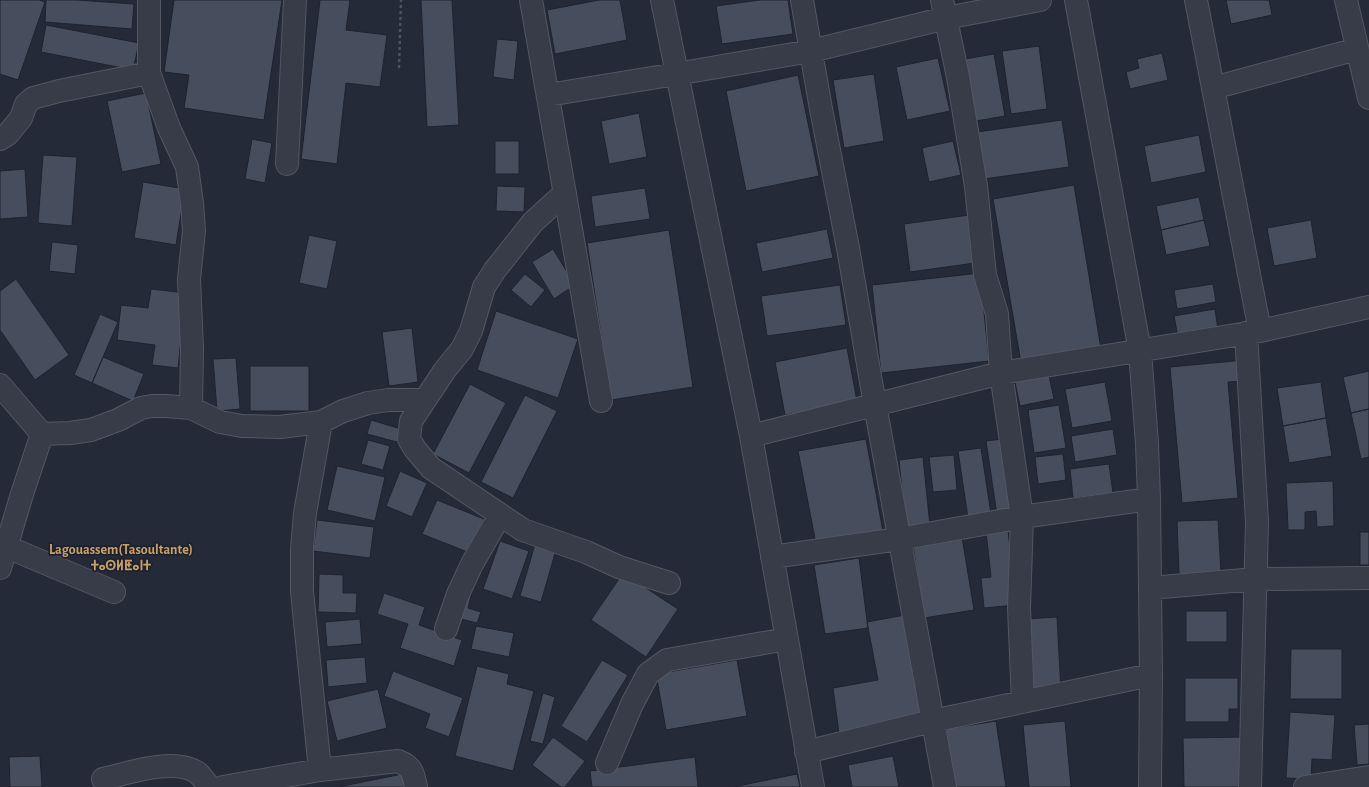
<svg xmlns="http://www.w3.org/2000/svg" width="1369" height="787" viewBox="0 0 1369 787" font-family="'Alegreya Sans','Noto Sans Tifinagh',sans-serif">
	<rect width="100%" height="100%" fill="#242a38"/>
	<path fill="#464d5c" stroke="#1f232f" d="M0 0H39L45 2 18 80 0 74Z
		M46 0H77L134 4 132 29 45 22Z
		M174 0H282L264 120 184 108 189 75 164 72Z
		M320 0H350L346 30 387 35 380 87 346 83 337 164 301 159Z
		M421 0H452L459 125 427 127Z
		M599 0H620L627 40 555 54 547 10Z
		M760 0H788L793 34 722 44 716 6Z
		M1226 0H1269L1272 15 1231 24Z
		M46 25 139 43 133 70 41 52Z
		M497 39 518 41 514 80 493 77Z
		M1039 46 1047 109 1011 114 1002 51Z
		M1162 53 1168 80 1130 89 1126 72 1139 68 1137 59Z
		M994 54 1005 116 976 121 965 59Z
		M938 58 950 111 907 120 896 67Z
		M874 74 884 141 844 148 833 80Z
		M798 75 819 176 746 191 726 91Z
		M146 93 161 164 122 172 107 101Z
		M639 113 647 157 609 164 601 121Z
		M1062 120 1069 167 984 179 977 132Z
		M1199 135 1206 172 1151 183 1144 146Z
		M252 139 272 143 265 183 245 179Z
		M495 141H519V174H495Z
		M953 141 961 175 929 182 922 148Z
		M43 155 77 157 72 226 38 223Z
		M25 169 28 217 0 219V171Z
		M143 182 185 189 176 245 134 238Z
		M1074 185 1101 349 1021 363 993 199Z
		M497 186 525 187 524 212 496 211Z
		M645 188 650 219 595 227 591 196Z
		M1199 197 1204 220 1161 230 1156 206Z
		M969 215 975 263 910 272 904 224Z
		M1204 220 1210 246 1166 255 1161 230Z
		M1311 220 1317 258 1274 266 1267 228Z
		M827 229 833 258 762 272 756 243Z
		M669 230 693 387 611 400 587 243Z
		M309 235 337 241 327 289 299 283Z
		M52 242 78 245 75 274 49 271Z
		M553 249 575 285 554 299 532 262Z
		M980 273 989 361 881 373 872 285Z
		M525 274 545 290 531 307 511 290Z
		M16 279 69 355 35 380 0 330V291Z
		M1213 284 1216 302 1177 309 1174 290Z
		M840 285 846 325 767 336 761 296Z
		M151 289 186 293 178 368 152 365 155 345 117 340 121 305 148 308Z
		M1215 309 1218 330 1178 337 1174 316Z
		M496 311 578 339 558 398 477 370Z
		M100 314 118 322 92 383 74 375Z
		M412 328 418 382 389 386 382 332Z
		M847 348 857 401 785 415 775 362Z
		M103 357 144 374 133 401 92 383Z
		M236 358 240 409 217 411 213 359Z
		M1245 360 1247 381 1228 382 1238 498 1182 503 1170 367Z
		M250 366H309V411H250Z
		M1048 371 1054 399 1020 406 1014 378Z
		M1369 371V409L1351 413 1343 377Z
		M1105 382 1112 421 1072 428 1065 389Z
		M1321 382 1326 418 1283 426 1277 388Z
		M470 384 506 403 469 473 433 454Z
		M525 395 557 411 513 498 481 482Z
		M1059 405 1066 448 1034 453 1028 410Z
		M1369 409V457L1361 459 1351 413Z
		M1326 418 1332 456 1289 463 1283 426Z
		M371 420 401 429 397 442 367 434Z
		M1113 429 1117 455 1075 462 1071 436Z
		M1009 438 1020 511 997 515 986 441Z
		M866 439 884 537 817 549 798 451Z
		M368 440 390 446 383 470 361 464Z
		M981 448 991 514 968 518 958 451Z
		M1063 454 1066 480 1038 484 1035 457Z
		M954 455 957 490 933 492 929 457Z
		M923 457 930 526 906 529 899 460Z
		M1109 464 1113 493 1073 498 1070 469Z
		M337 466 385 477 375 521 327 510Z
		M400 471 427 483 412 517 386 506Z
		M1333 481 1334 526 1317 527 1316 511 1305 512V530H1288L1286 483Z
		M437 500 484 519 470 553 422 534Z
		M317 520 374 527 370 558 313 551Z
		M1218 520 1221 573 1179 574 1177 521Z
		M1008 530 1016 605 984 608 981 578 991 577 986 532Z
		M1360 532H1369V565H1360Z
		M962 537 974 610 924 618 913 545Z
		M500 541 529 551 512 599 483 589Z
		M535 544 556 550 541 602 520 596Z
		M859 558 868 628 825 634 814 565Z
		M623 573 678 609 646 657 591 620Z
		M319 574 343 575V593H357L356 613 318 612Z
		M475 580 468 608 481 612 477 623 457 618Z
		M384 593 425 607 419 625 462 640 454 666 400 648 408 624 377 614Z
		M1186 611H1227V642H1186Z
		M910 614 928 715 839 734 833 688 878 680 867 622Z
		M1057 617 1061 691 1029 693 1025 619Z
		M360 619 362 644 327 647 325 622Z
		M476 626 514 633 509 657 471 649Z
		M1291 649H1342V699H1290Z
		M365 657 367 683 328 687 326 660Z
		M602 660 628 675 587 742 561 726Z
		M737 660 747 716 666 730 656 674Z
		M477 666 509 674 507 684 534 691 513 771 455 756Z
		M393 671 463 698 449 737 425 728 430 714 384 696Z
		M1185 678H1238V709H1229V722H1185Z
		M378 689 387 728 337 741 327 701Z
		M543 693 555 697 543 744 530 741Z
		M1290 712 1335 715 1332 760 1312 759 1311 779 1286 778Z
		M996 721 1006 787H954L946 729Z
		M1065 721 1071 787H1029L1023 725Z
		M1369 724V764L1357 765 1354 725Z
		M553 737 585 761 565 787H561L532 765Z
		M1242 737V787H1184L1183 738Z
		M40 756 42 787H10L9 757Z
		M893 756 899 787H852L848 765Z
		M695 757 698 787H592L590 771Z
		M402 774 405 787H338Z
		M797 774 800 787H733Z"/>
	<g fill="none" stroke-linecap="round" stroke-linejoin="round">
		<g stroke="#535763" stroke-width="24">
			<path id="street" d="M531 0 601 401
				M662 0 751 436 813 787
				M802 0 821 109 848 248 875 405 945 787
				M942 0 958 77 976 186 985 275 997 314 1001 373 1022 517 1019 608 1023 702
				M1076 0 1140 351 1147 444 1149 499 1151 675 1150 787
				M1196 0 1260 331
				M1346 0 1369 98
				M149 73 169 128 187 167 192 203 194 231 189 279 192 349 191 408
				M1213 88 1357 49
				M548 95 676 74 811 51 946 18 1040 0
				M0 139 8 134 21 118 26 104 33 98 59 91 149 73V0
				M287 164 295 0
				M565 193 533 222 495 270 484 287 471 331 462 349 445 370 411 421 409 439 415 449 431 468 523 530 586 552 619 567 669 583
				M1246 333 1257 522 1250 787
				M0 385 42 434
				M751 436 1001 373 1260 331 1369 307
				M7 547 114 592
				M772 557 899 539 1022 517 1149 499
				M0 568 22 494 42 434 70 433 91 430 118 420 141 408 152 406H166L191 408 220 422 242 426 280 427 321 422 343 411 368 403 388 400H424
				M1150 588 1256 579 1369 578
				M446 629 458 594 472 564 500 515
				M806 752 932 721 1151 675
				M607 763 632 704 648 674 667 660 787 639
				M320 770 302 592V549L305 513 321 422
				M103 779C129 773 174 757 198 773 202 777 206 783 210 787
				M223 787 320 770 398 761C413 767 413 773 416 787
				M1305 787 1369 777"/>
		</g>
		<path stroke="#48555a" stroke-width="2.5" stroke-dasharray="3 3" stroke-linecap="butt" d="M399 68 401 0"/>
		<use href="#street" stroke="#383c48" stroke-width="22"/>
	</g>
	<g text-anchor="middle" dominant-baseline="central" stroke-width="3.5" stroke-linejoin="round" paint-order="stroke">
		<g font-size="14" font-weight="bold" fill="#c8a06a" stroke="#1d212d">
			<text x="121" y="550">Lagouassem(Tasoultante)<tspan x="121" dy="16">ⵜⴰⵙⵍⵟⴰⵏⵜ</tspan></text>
		</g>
	</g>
</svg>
